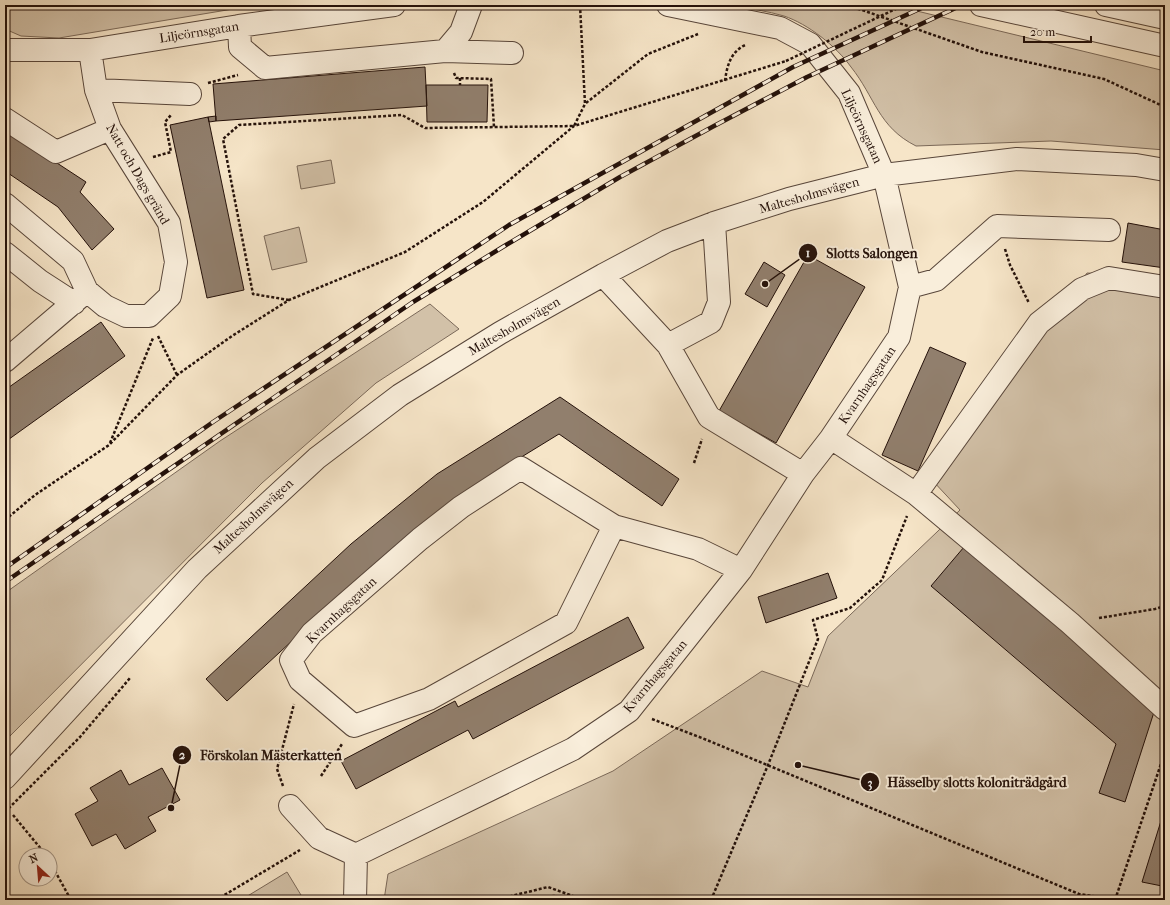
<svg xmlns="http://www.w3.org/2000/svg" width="1170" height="905" viewBox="0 0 1170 905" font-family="'IM FELL French Canon',serif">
	<rect width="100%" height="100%" fill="#f6e5c8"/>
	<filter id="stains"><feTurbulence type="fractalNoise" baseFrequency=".005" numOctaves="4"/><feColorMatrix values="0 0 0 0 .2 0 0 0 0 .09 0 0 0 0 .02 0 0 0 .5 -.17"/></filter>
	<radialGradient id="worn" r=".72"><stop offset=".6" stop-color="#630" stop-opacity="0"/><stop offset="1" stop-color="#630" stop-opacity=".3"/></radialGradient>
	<path fill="#d2c1a8" stroke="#7b6959" d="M5 5H257L59 38 21 36 5 29Z
		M733 5H892L1165 71V150L1051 141 916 146C878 127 875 97 851 67 836 46 808 24 784 16 768 11 749 9 733 5Z
		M331 160 335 183 301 189 297 166Z
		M299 227 307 262 272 270 264 236Z
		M1087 273 1165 277V900H570L554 895 528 900H384L388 874 613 771 762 671 808 687 828 636 960 510 932 480Z
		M430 304 459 329 376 383 262 483 5 741V593L220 441Z
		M287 872 304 900H241Z"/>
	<path fill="#917f6d" stroke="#24110a" d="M425 67 427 106 216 121 213 84Z
		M426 85H488L487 122H427Z
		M216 116V121L209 122 208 117Z
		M208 117 244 290 207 298 170 125Z
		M5 129 86 182 80 192 114 229 92 250 58 207 5 171Z
		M1128 223 1165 230V268L1122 262Z
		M808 255 865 287 776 443 719 411Z
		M764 262 785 275 767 307 745 294Z
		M101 322 125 356 5 442V390Z
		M930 347 966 363 918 471 882 455Z
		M560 397 679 479 662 506 559 434 453 499 372 567 227 701 206 679 351 544 437 474Z
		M964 547 1155 709 1125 802 1099 793 1116 744 931 586Z
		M828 573 837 598 766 623 758 597Z
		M628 617 644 648 473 739 468 730 356 789 341 761 455 701 458 707Z
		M162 768 180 800 148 817 156 831 125 849 116 834 92 846 75 814 98 801 90 788 121 770 129 785Z
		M1165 808V879L1162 886 1142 882Z"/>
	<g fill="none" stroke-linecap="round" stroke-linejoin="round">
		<g stroke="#58463a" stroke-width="24">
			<path id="minor" d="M981 5 1165 46
				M1106 5 1165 18
				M239 26 240 47 265 68 445 51 512 53
				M5 50H90L239 26 394 5
				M445 51 461 32 471 5
				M96 90 190 94
				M5 119 56 152 110 129
				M5 204 73 261 87 291
				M5 253 40 281 74 303
				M603 275 668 345 709 417 803 474
				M910 287 936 280 997 226 1109 230
				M668 345 711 322 719 302 714 223
				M5 361 87 291 105 306 126 316H149L170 296 176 262 169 223 110 129 96 90 90 50
				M831 438 916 494 1039 323 1082 289 1109 278 1165 287
				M916 494 1070 623 1165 709
				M614 526 566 623 429 699 354 726 300 680 291 660 312 633 420 539 461 507 521 468 614 526 698 549 741 570
				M5 778 197 569 317 458 400 395 500 333 603 275 667 241 714 223 789 199 884 175 1017 159 1136 165 1165 170
				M290 806 319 838 356 855
				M355 900 356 855 573 749 629 711 741 570 803 474 831 438 899 337 910 287 884 175 849 93 810 44 780 28 668 5"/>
		</g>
		<path stroke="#24110a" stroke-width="2.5" stroke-dasharray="3 2" stroke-linecap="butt" d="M843 5 862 10 982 52 1104 79 1165 107
			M454 73 456 78 491 79 494 127
			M460 78V85
			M725 81C727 65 731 52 745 45
			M208 83 238 75
			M586 103 648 54 698 34
			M153 157 171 152 165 122 171 115
			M1005 249 1010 265 1029 303
			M289 300 253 294 223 139 239 125 402 115 425 128 574 126 585 104 580 5
			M158 336 177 375
			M110 443 153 338
			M694 463 702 439
			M5 520 35 495 109 445 177 375 232 336 289 300 405 252 483 202 574 126 786 61
			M1099 618 1155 609 1165 606
			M652 719 702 738 1079 894 1119 900
			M321 776 342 744
			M283 786 277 769 294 704
			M5 812 80 737 130 678
			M13 815 46 855
			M50 862 71 900
			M216 900 300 850
			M495 900 548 887 584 900
			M711 900 768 765 818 639 813 620 850 608 882 580 907 516
			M1076 900 1079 894
			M1115 900 1165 752"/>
		<use href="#minor" stroke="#f9eedb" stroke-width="22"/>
		<g stroke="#24110a" stroke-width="4.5">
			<path id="rail" d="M5 568 213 422 509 225 793 67 928 5
				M5 582 413 302 506 245 620 177 714 126 807 77 962 5"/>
		</g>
		<use href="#rail" stroke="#f9eedb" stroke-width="3" stroke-dasharray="9" stroke-linecap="butt"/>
		<path stroke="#24110a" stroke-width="2.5" stroke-dasharray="3 2" stroke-linecap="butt" d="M786 61 904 5"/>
	</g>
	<g text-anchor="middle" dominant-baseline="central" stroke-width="4" stroke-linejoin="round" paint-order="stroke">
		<g font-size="13" fill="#24110a" stroke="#f9eedb">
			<text transform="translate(199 32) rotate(-9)">Liljeörnsgatan</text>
			<text transform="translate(862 126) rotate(65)">Liljeörnsgatan</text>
			<text transform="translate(138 174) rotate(60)">Natt och Dags gränd</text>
			<text transform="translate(809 195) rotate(-16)">Maltesholmsvägen</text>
			<text transform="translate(514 326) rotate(-30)">Maltesholmsvägen</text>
			<text transform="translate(867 385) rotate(-56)">Kvarnhagsgatan</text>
			<text transform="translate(253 516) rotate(-43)">Maltesholmsvägen</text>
			<text transform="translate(341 610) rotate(-43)">Kvarnhagsgatan</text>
			<text transform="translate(655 676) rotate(-50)">Kvarnhagsgatan</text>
		</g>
	</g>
	<path fill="none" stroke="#24110a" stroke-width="1.5" d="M765 284L808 253M171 808L182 755M798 765L870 782"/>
	<g fill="#24110a" stroke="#f9eedb" stroke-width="1.5">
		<circle cx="765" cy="284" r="4"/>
		<circle cx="171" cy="808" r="4"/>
		<circle cx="798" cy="765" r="4"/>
		<circle cx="808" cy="253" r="10"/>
		<circle cx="182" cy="755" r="10"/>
		<circle cx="870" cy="782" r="10"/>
	</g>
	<g font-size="12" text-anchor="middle" font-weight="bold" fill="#fff">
		<text x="808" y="257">1</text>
		<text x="182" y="759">2</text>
		<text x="870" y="787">3</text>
	</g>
	<g font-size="14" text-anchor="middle" font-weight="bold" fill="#24110a" stroke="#f9eedb" stroke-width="4" stroke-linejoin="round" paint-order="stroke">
		<text x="872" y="258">Slotts Salongen</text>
		<text x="271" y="760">Förskolan Mästerkatten</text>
		<text x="977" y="787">Hässelby slotts koloniträdgård</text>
	</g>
	<rect width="1170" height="905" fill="none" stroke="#f6e5c8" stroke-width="20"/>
	<rect x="6" y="6" width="1158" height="893" fill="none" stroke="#24110a" stroke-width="2"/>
	<rect x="10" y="10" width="1150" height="885" fill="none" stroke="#24110a"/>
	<g transform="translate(38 867) rotate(334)"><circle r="19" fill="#f9eedb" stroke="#a49687"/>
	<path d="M0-3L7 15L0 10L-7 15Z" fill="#8f2418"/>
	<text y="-6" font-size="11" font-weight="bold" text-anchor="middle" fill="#24110a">N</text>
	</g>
	<path d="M1024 36v6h67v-6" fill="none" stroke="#24110a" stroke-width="2"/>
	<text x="1030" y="36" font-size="12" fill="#24110a" stroke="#f9eedb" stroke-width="3" paint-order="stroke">20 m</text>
	<rect width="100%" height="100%" filter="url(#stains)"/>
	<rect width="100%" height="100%" fill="url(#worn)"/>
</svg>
